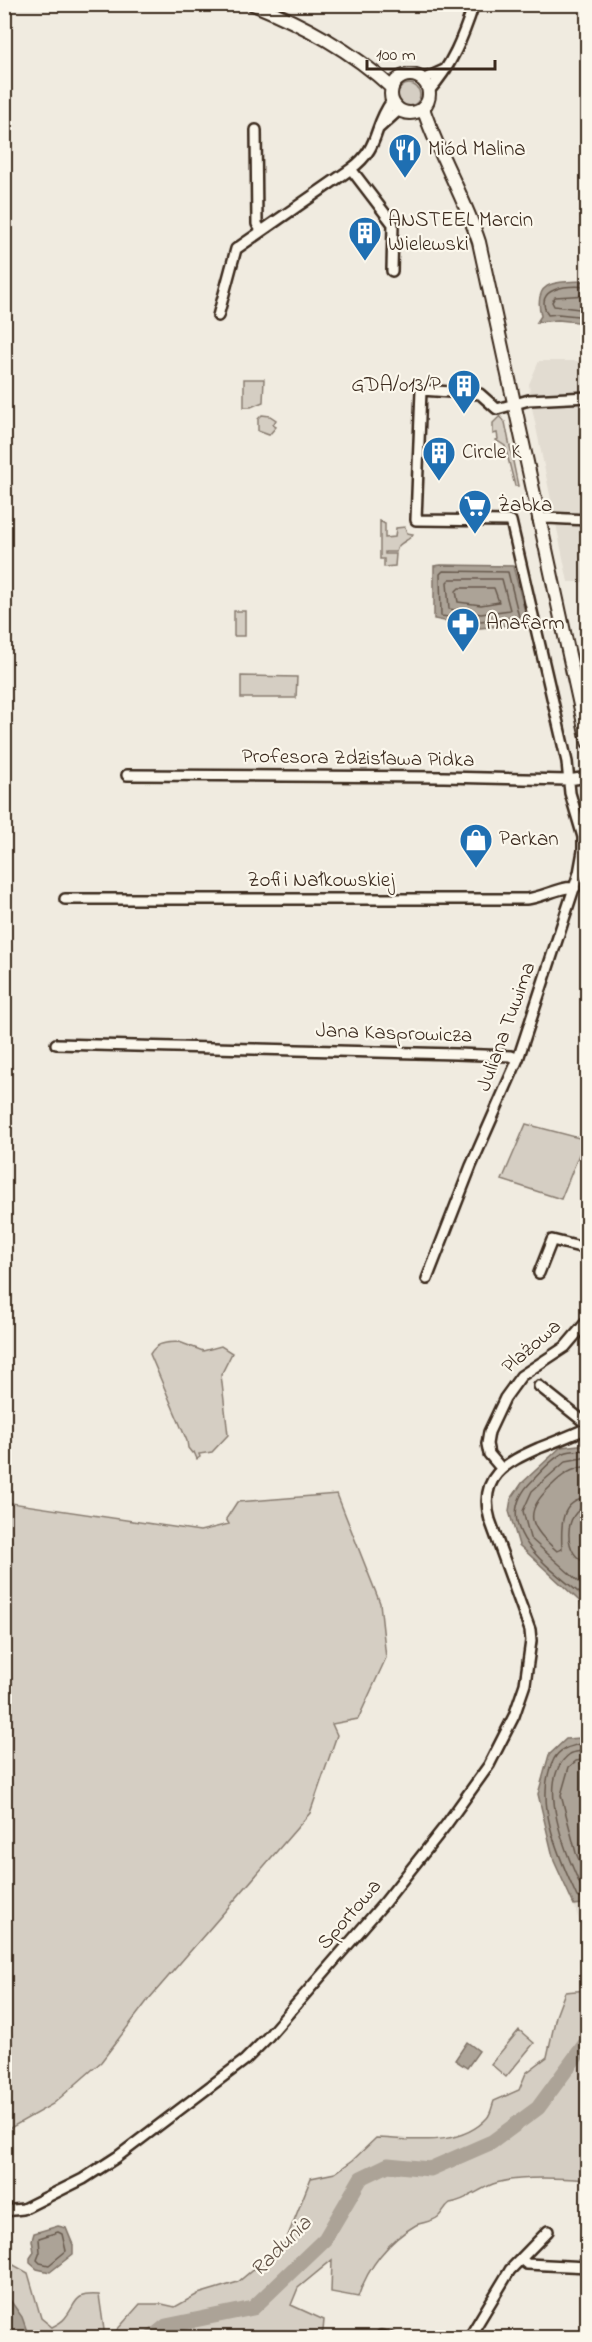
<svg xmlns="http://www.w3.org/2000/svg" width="592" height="2342" viewBox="0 0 592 2342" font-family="'Indie Flower',sans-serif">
	<rect width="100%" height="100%" fill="#f0ebe0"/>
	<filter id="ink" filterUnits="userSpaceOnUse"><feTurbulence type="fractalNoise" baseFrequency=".0167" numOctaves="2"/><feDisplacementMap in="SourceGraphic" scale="12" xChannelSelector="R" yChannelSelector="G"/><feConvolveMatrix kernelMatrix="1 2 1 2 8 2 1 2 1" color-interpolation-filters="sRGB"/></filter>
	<g filter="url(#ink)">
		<path fill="#e2dcd1" d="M539 361H587V582H568L531 403 529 384Z
			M583 1904 587 1907V1928L582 1929 574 1905Z"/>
		<path fill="#d5cec3" stroke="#887c70" stroke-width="1.5" d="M398 95a11 11 0 1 1 22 0a11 11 0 1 1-22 0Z
			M244 379H264L263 402 251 407H244Z
			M262 415 270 416 276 420 273 425 276 427 269 435 258 431V419Z
			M500 416 505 422 518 486H515L505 446 496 440 498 439 497 433 493 434V423Z
			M380 521 385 524V538L395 537 396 528 405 527 407 533 413 534C409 542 398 541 396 552H385V554H396L395 566 384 567V559H380Z
			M234 611H245V636H234Z
			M241 676 297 677 296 698H241Z
			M526 1124 587 1140V1148L582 1147 561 1199 502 1180Z
			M179 1342 203 1351 221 1346 232 1353 221 1375 228 1435 212 1452 199 1454 200 1457 197 1459 194 1452 192 1453 188 1448 187 1441 150 1354C157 1342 165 1343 179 1342Z
			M337 1494 380 1603 386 1658 358 1719 332 1724 337 1735 310 1813 148 2000 101 2062 53 2104 5 2131V1502L200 1531 229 1524 226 1519 237 1502Z
			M587 1990V2180C562 2178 516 2176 493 2184 477 2190 466 2201 450 2203 444 2207 443 2213 438 2217 432 2222 423 2222 416 2225 388 2241 368 2267 358 2297L331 2292 332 2260 298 2288 291 2305 324 2320 323 2331 318 2337 108 2338 116 2331 140 2304H162L175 2307 198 2294 238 2282 285 2243 311 2178 335 2173 353 2160 376 2138C412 2139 460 2148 487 2118 491 2114 492 2106 494 2101L519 2090 526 2073 547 2057 556 2016 565 1992Z
			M519 2030 534 2043 506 2077 491 2064Z
			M4 2262 10 2263 28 2273 41 2318 52 2327C56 2325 62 2322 65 2318 78 2302 73 2293 99 2295L105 2337H5Z"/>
		<path fill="#aca397" stroke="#7f7367" stroke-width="1.5" d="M584 281 587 283V323L558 320 537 322 541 316C532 279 558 282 584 281Z
			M441 565 513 566 528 623 480 628 434 619V566Z
			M587 1444C588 1465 590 1489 587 1510 585 1526 580 1540 587 1556V1608L519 1545 509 1511 511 1499 522 1483 561 1447Z
			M587 1727V1907L583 1904 574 1905 554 1861 538 1794 549 1755 566 1739 581 1738Z
			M467 2042 479 2051 467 2068 455 2060Z
			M58 2226 66 2228 73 2245V2254L50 2272 37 2269 30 2263V2258L34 2252 32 2240 34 2233Z
			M5 2293 22 2317 29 2337H5Z"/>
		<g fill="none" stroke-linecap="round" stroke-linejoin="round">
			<path stroke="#685a4e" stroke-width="1.5" d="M588 287C568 285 532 287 548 315L558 314 588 317
				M588 295 555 297 552 302 554 306 588 310
				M443 571 508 572 519 617 480 621 441 616 440 574Z
				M450 579H502L510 610 481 614 449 609 447 582Z
				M459 588H494L499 602 481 605 458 602 456 591Z
				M588 1450C580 1451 571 1450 564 1453 553 1457 541 1472 533 1480 484 1527 554 1571 588 1600
				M588 1457 566 1461 532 1491 523 1511 530 1538 588 1590
				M588 1466C571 1469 563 1474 551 1486 521 1514 531 1527 557 1551L562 1549C561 1528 559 1500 588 1498
				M588 1507C562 1509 563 1560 588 1562
				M588 1738C580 1749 564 1742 554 1759 532 1800 560 1859 577 1897L588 1900
				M588 1749C582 1752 575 1751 570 1754 533 1780 568 1858 582 1889L588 1891
				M588 1759 576 1761 569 1767 561 1795 576 1853 588 1880
				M58 2232 62 2234 66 2251 49 2265 40 2263 37 2260 40 2252 39 2238Z"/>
			<path stroke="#aca397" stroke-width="15" d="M151 2338 166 2326 253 2308 325 2239 361 2178 388 2165 430 2169 492 2142 538 2108 588 2040"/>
			<g stroke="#3b2a1e" stroke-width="14">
				<path id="minor" d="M422 80 446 69
					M428 92C452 66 463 37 474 4
					M378 129 399 110
					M256 130 257 224 261 230
					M392 271 393 224 351 169C381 147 372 128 392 101
					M218 316 236 249 351 169
					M538 520 547 518 588 520
					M127 775 444 777 568 780 588 777
					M65 899H526C542 898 563 885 575 888
					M56 1044 456 1054 511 1056 518 1059
					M539 1273 552 1240 588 1249
					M427 1279 471 1166 518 1059 579 873 583 851V837L570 793 567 762 511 521 416 520 421 390 480 394 497 409 529 400 588 397
					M539 1386 588 1425
					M501 1468 489 1454 487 1444 489 1432 505 1398 521 1376 565 1347 588 1320
					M4 2211 23 2209 83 2179 117 2157 245 2060 267 2038 385 1902 446 1825 489 1765 514 1716 525 1684 531 1641 530 1630 490 1520C478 1477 505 1463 539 1448 555 1442 571 1435 588 1428
					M521 2259 527 2264 588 2267
					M381 2336 391 2338
					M469 2338 510 2270 548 2231"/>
			</g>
			<g stroke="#3b2a1e" stroke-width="16">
				<path id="major" d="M253 4C304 25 351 50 392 88
					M391 94a19 19 0 1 1 38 0a19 19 0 1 1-38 0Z
					M423 108C438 154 464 196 479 242L588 742"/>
			</g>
			<use href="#minor" stroke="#fbf7ec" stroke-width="9"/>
			<use href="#major" stroke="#fbf7ec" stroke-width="12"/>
		</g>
	</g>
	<defs>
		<g id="restaurant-pin" transform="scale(1.725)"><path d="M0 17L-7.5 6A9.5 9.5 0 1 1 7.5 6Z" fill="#1f6fb2" stroke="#fbf7ec"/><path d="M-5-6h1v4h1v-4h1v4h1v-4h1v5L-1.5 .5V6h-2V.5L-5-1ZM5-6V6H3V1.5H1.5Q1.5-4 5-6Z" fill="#fff"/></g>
		<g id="building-pin" transform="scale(1.725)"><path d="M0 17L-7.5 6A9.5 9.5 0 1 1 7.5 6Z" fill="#1f6fb2" stroke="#fbf7ec"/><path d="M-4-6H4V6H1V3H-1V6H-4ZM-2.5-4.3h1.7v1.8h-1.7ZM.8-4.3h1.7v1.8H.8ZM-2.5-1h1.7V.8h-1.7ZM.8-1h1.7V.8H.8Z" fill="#fff"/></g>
		<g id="supermarket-pin" transform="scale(1.725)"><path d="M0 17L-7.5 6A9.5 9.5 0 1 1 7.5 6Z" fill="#1f6fb2" stroke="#fbf7ec"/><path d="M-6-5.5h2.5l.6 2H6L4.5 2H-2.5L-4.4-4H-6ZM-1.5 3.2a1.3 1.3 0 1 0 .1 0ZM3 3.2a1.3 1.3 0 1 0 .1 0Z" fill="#fff"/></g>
		<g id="pharmacy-pin" transform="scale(1.725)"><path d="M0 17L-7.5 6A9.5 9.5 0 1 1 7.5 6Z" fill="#1f6fb2" stroke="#fbf7ec"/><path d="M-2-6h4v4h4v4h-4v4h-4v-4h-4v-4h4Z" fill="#fff"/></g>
		<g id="shop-pin" transform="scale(1.725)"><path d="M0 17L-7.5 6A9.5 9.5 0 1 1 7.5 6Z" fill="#1f6fb2" stroke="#fbf7ec"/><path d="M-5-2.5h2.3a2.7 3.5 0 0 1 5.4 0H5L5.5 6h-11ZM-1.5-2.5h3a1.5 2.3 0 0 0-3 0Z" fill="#fff"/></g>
	</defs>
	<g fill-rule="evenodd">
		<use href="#restaurant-pin" x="405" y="150"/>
		<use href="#building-pin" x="365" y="233"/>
		<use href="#building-pin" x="464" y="386"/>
		<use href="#building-pin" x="439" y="453"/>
		<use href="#supermarket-pin" x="475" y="506"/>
		<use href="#pharmacy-pin" x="463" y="624"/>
		<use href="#shop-pin" x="476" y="840"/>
	</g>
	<g text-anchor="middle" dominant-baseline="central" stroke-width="4.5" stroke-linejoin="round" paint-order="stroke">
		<g font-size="21" fill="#3b2a1e" stroke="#fbf7ec" text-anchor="start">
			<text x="428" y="150">Miód Malina</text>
			<text x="388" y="221">ANSTEEL Marcin<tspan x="388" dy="24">Wielewski</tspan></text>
			<text x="441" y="386" text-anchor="end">GDA/013/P</text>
			<text x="462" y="453">Circle K</text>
			<text x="498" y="506">Żabka</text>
			<text x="486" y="624">Anafarm</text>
			<text x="499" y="840">Parkan</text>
		</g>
		<g font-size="21" fill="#3b2a1e" stroke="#fbf7ec">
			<text transform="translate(358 759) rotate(1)">Profesora Zdzisława Pidka</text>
			<text x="321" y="881">Zofii Nałkowskiej</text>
			<text transform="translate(507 1027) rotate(-70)">Juliana Tuwima</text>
			<text transform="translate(394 1034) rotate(2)">Jana Kasprowicza</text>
			<text transform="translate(532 1347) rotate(-41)">Plażowa</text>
			<text transform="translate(350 1915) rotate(-49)">Sportowa</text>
		</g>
		<g font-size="22" font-style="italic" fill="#635448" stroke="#fbf7ec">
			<text transform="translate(282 2247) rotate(-45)">Radunia</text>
		</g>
	</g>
	<rect width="592" height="2342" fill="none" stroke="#fbf7ec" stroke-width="24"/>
	<rect x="12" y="12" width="568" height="2318" fill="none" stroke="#3b2a1e" stroke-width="2" filter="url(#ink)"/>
	<path d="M367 60v9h128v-9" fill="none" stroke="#3b2a1e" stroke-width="3"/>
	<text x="376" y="60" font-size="18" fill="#3b2a1e" stroke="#fbf7ec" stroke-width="4.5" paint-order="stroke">100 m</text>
</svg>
